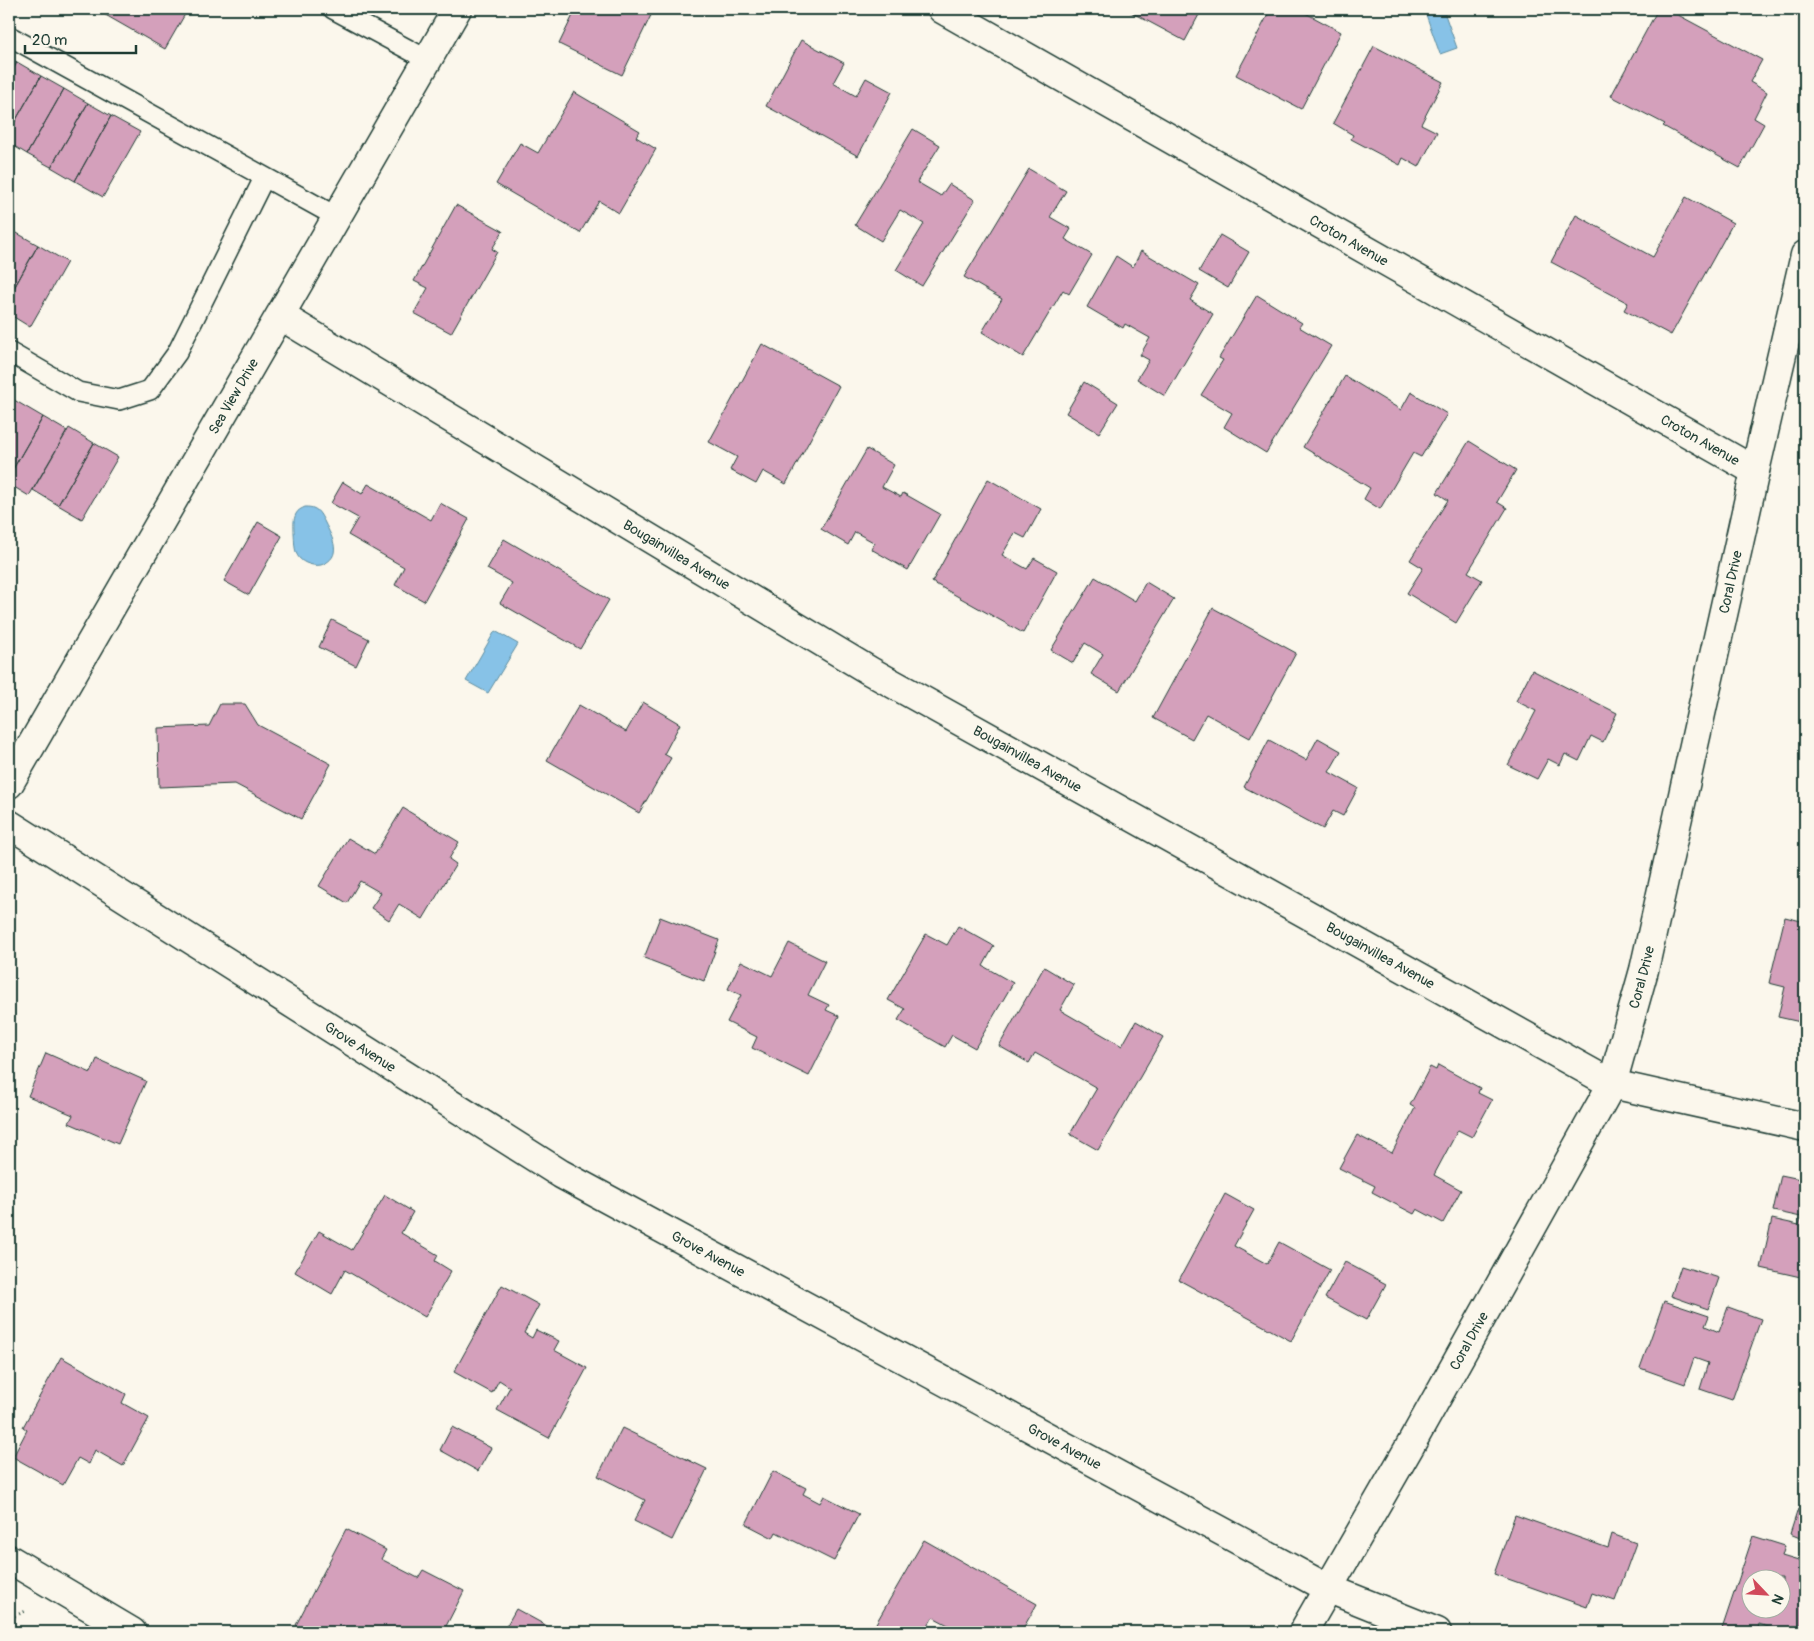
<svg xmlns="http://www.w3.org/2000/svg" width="1814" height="1641" viewBox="0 0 1814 1641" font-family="Pangolin,sans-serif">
	<rect width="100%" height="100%" fill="#fbf7ec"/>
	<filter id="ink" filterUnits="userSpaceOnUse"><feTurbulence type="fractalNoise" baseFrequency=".02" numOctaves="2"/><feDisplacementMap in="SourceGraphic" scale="10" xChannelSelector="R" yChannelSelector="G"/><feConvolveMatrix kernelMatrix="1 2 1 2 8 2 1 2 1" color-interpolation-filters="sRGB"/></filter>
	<g filter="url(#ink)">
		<path fill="#87c2e7" stroke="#5d8d9f" d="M1424 9H1443L1457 48 1440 54Z
			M305 507C308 507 310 507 313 508 319 510 322 517 325 523 332 537 344 557 321 565 316 566 311 565 306 563 293 557 295 545 294 533 294 526 293 520 296 514 298 510 301 509 305 507Z
			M495 631 518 644 488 693 466 681Z"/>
		<path fill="#d4a0bb" stroke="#1f3d34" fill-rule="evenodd" d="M95 9H188L165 49Z
			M576 9H654L622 75 559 44Z
			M1125 9H1202L1185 41Z
			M1271 9H1298L1341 32 1301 109 1236 75Z
			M1658 9H1667L1762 60 1750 82 1767 92 1754 118 1764 124 1740 168 1663 126 1665 124 1611 96Z
			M801 40 844 63 833 83 856 96 866 78 892 92 858 156 766 106Z
			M1374 46 1443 82 1421 124 1437 132 1419 167 1403 158 1400 165 1351 139 1353 135 1333 123Z
			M9 58 17 62 9 77Z
			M17 62 41 76 9 132V77Z
			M41 76 64 89 27 154 9 143V132Z
			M64 89 88 103 51 167 27 154Z
			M574 92 640 131 636 137 656 149 619 213 599 201 580 233 496 184 520 143 538 153Z
			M88 103 111 116 75 181 51 167Z
			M111 116 140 132 103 197 75 181Z
			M913 129 940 145 917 182 941 196 949 184 975 200 922 286 896 270 924 224 900 210 881 241 855 225Z
			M1029 169 1066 191 1050 217 1071 229 1065 239 1092 255 1069 294 1063 290 1023 357 982 332 1002 299 964 277Z
			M1686 197 1733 223 1671 335 1624 310 1628 303 1551 262 1576 215 1653 257Z
			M456 205 503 231 492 249 497 252 451 333 414 313 428 288 414 281Z
			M9 228 15 232 9 242Z
			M15 232 38 245 9 297V242Z
			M1220 235 1249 252 1228 288 1199 271Z
			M38 245 67 262 30 327 9 314V297Z
			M1141 251 1199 285 1190 300 1213 314 1165 396 1137 379 1149 360 1140 355 1150 338 1125 324 1123 328 1087 307 1116 256 1133 267Z
			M1257 295 1302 323 1299 327 1331 346 1266 453 1224 427 1232 413 1201 395 1223 360 1219 358Z
			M762 344 839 386 786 484 763 471 756 484 730 470 737 457 709 442Z
			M1345 376 1401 410 1411 392 1447 414 1421 457 1413 453 1380 509 1364 499 1370 488 1303 447Z
			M1084 382 1118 403 1099 433 1066 413Z
			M9 397 43 417 9 476Z
			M43 417 67 431 29 496 9 484V476Z
			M69 428 94 443 58 505 33 490Z
			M1469 441 1516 470 1497 502 1507 508 1468 572 1482 580 1456 623 1407 593 1423 568 1410 560 1448 500 1437 493Z
			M94 443 118 457 82 519 58 505Z
			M867 449 894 465 882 487 901 497 903 493 940 514 908 570 871 549 875 543 855 532 848 545 821 529Z
			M988 479 1041 509 1025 538 1015 533 1002 555 1027 569 1034 558 1057 571 1023 633 932 582Z
			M343 482 362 494 368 484 431 520 440 503 469 519 424 601 395 585 404 567 348 535 358 518 331 503Z
			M258 522 282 536 249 595 224 581Z
			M504 539 609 600 580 649 500 603 512 583 487 569Z
			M1095 577 1135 601 1146 582 1174 599 1119 691 1091 674 1103 654 1085 643 1073 663 1051 650Z
			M1213 608 1296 653 1250 738 1206 714 1192 739 1153 718Z
			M332 620 369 639 356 666 319 647Z
			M1532 670 1617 713 1603 742 1591 736 1579 761 1565 754 1560 765 1548 759 1537 779 1508 765 1536 711 1516 701Z
			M643 702 680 724 664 754 671 758 639 813 547 760 579 705 626 732Z
			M220 704H245L258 725 331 764 301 819 235 784 159 787 158 728 209 726Z
			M1318 738 1341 751 1329 772 1358 788 1343 816 1333 811 1323 829 1244 787 1269 740 1306 760Z
			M403 808 459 842 449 859 456 864 423 919 399 904 389 920 371 908 381 893 360 881 347 903 319 886 348 838 375 854Z
			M660 917 719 940 704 981 644 958Z
			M1785 917 1805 922V1023L1778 1017 1785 987 1769 983Z
			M958 926 994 946 983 966 1013 983 975 1048 952 1035 945 1047 898 1020 905 1009 888 1000 926 934 947 945Z
			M789 943 825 961 808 995 829 1005 826 1010 839 1016 809 1076 752 1048 757 1037 727 1022 741 995 728 989 741 961 772 976Z
			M1044 967 1074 985 1060 1010 1122 1046 1136 1021 1163 1037 1098 1150 1070 1134 1097 1088 1035 1053 1029 1063 999 1046Z
			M46 1053 91 1073 97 1059 146 1081 118 1144 69 1123 73 1115 28 1096Z
			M1438 1065 1480 1088 1478 1093 1492 1100 1472 1137 1458 1130 1434 1175 1461 1190 1443 1223 1417 1209 1414 1214 1372 1192 1375 1186 1339 1168 1357 1135 1392 1153 1415 1108 1410 1105 1430 1067 1436 1070Z
			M1781 1175 1805 1180V1278L1761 1268 1772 1219 1799 1225 1801 1217 1773 1211Z
			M1225 1194 1254 1210 1234 1246 1267 1264 1279 1242 1330 1270 1291 1341 1179 1280Z
			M385 1195 413 1212 401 1233 438 1255 435 1261 451 1271 425 1317 345 1270 332 1294 295 1272 319 1231 352 1250Z
			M1345 1262 1386 1284 1366 1320 1325 1298Z
			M1681 1266 1719 1278 1708 1309 1671 1296Z
			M502 1285 539 1305 524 1333 532 1338 536 1330 559 1341 554 1350 587 1368 549 1438 497 1410 510 1387 499 1380 492 1393 454 1372Z
			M1664 1301 1709 1316 1705 1326 1719 1332 1728 1307 1761 1319 1732 1400 1700 1389 1708 1363 1694 1358 1685 1384 1640 1368Z
			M61 1357 126 1394 122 1403 149 1418 123 1466 95 1450 89 1464 78 1458 63 1485 13 1457 27 1430 23 1427Z
			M452 1427 491 1448 478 1471 440 1450Z
			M622 1428 707 1469 672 1540 634 1521 645 1500 598 1476Z
			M773 1471 806 1488 803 1494 820 1503 824 1496 859 1514 834 1561 776 1532 773 1538 746 1524Z
			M1798 1509 1805 1511V1540L1790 1534Z
			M1515 1515 1608 1548 1612 1534 1636 1543 1615 1601 1592 1593 1587 1607 1494 1574Z
			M346 1529 386 1550 381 1559 418 1578 423 1570 464 1591 443 1632H346L348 1628 343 1626 340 1632H309L296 1625Z
			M1753 1536 1785 1546 1782 1556 1805 1563V1632H1784L1759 1624 1757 1632H1732L1722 1629ZM1752 1578H1782V1608H1752Z
			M924 1540 1037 1604 1021 1632H961L933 1617 924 1632H871Z
			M516 1609 547 1626 543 1632H503Z"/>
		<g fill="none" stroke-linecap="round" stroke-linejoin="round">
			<g stroke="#1f3d34" stroke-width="22">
				<path id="service" d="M333 9 428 60
					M9 36 337 217
					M9 352 78 392 119 400 150 390 177 353 264 178"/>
			</g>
			<g stroke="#1f3d34" stroke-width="31">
				<g id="minor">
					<path id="s1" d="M942 9 1755 471"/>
					<path id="s2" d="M281 316 870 671 1612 1084 1805 1127"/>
					<path id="s3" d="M9 784 457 9"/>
					<path id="s4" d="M9 824 561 1174 1327 1588 1437 1632"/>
					<path d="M9 1559 132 1632"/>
					<path id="s5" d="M1303 1632 1410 1446 1612 1084 1644 970 1755 471 1805 255"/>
				</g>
			</g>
			<path stroke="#1f3d34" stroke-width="3" stroke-dasharray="1 4" stroke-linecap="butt" d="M10 1618 28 1610"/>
			<use href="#service" stroke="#fbf7ec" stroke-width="19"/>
			<use href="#minor" stroke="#fbf7ec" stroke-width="28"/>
		</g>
	</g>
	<g text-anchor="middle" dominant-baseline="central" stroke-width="4.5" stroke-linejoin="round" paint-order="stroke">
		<g font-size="14" fill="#1f3d34" stroke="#fbf7ec">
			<text stroke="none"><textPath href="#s1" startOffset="468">Croton Avenue</textPath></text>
			<text stroke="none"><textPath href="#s3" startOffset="448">Sea View Drive</textPath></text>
			<text stroke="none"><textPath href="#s1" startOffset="872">Croton Avenue</textPath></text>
			<text stroke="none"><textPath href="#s2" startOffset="462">Bougainvillea Avenue</textPath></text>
			<text stroke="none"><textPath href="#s5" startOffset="1145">Coral Drive</textPath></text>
			<text stroke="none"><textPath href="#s2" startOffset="868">Bougainvillea Avenue</textPath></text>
			<text stroke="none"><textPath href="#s2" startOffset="1272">Bougainvillea Avenue</textPath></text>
			<text stroke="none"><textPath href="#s5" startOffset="740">Coral Drive</textPath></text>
			<text stroke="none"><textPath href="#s4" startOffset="416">Grove Avenue</textPath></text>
			<text stroke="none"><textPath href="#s4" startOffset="821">Grove Avenue</textPath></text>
			<text stroke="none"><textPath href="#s5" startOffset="335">Coral Drive</textPath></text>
			<text stroke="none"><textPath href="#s4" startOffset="1226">Grove Avenue</textPath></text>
		</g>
	</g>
	<rect width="1814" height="1641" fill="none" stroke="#fbf7ec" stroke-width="30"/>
	<rect x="15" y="15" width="1784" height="1611" fill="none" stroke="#1f3d34" stroke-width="2" filter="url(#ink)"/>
	<g transform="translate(1766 1594) rotate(115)"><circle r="24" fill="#fbf7ec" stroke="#a3ada2"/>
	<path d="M0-4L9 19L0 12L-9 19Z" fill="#d1495b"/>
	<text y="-8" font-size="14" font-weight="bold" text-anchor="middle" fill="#1f3d34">N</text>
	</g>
	<path d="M25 45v8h111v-8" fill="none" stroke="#1f3d34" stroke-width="2.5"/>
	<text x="32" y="45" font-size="15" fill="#1f3d34" stroke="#fbf7ec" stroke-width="4" paint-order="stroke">20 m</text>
</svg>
